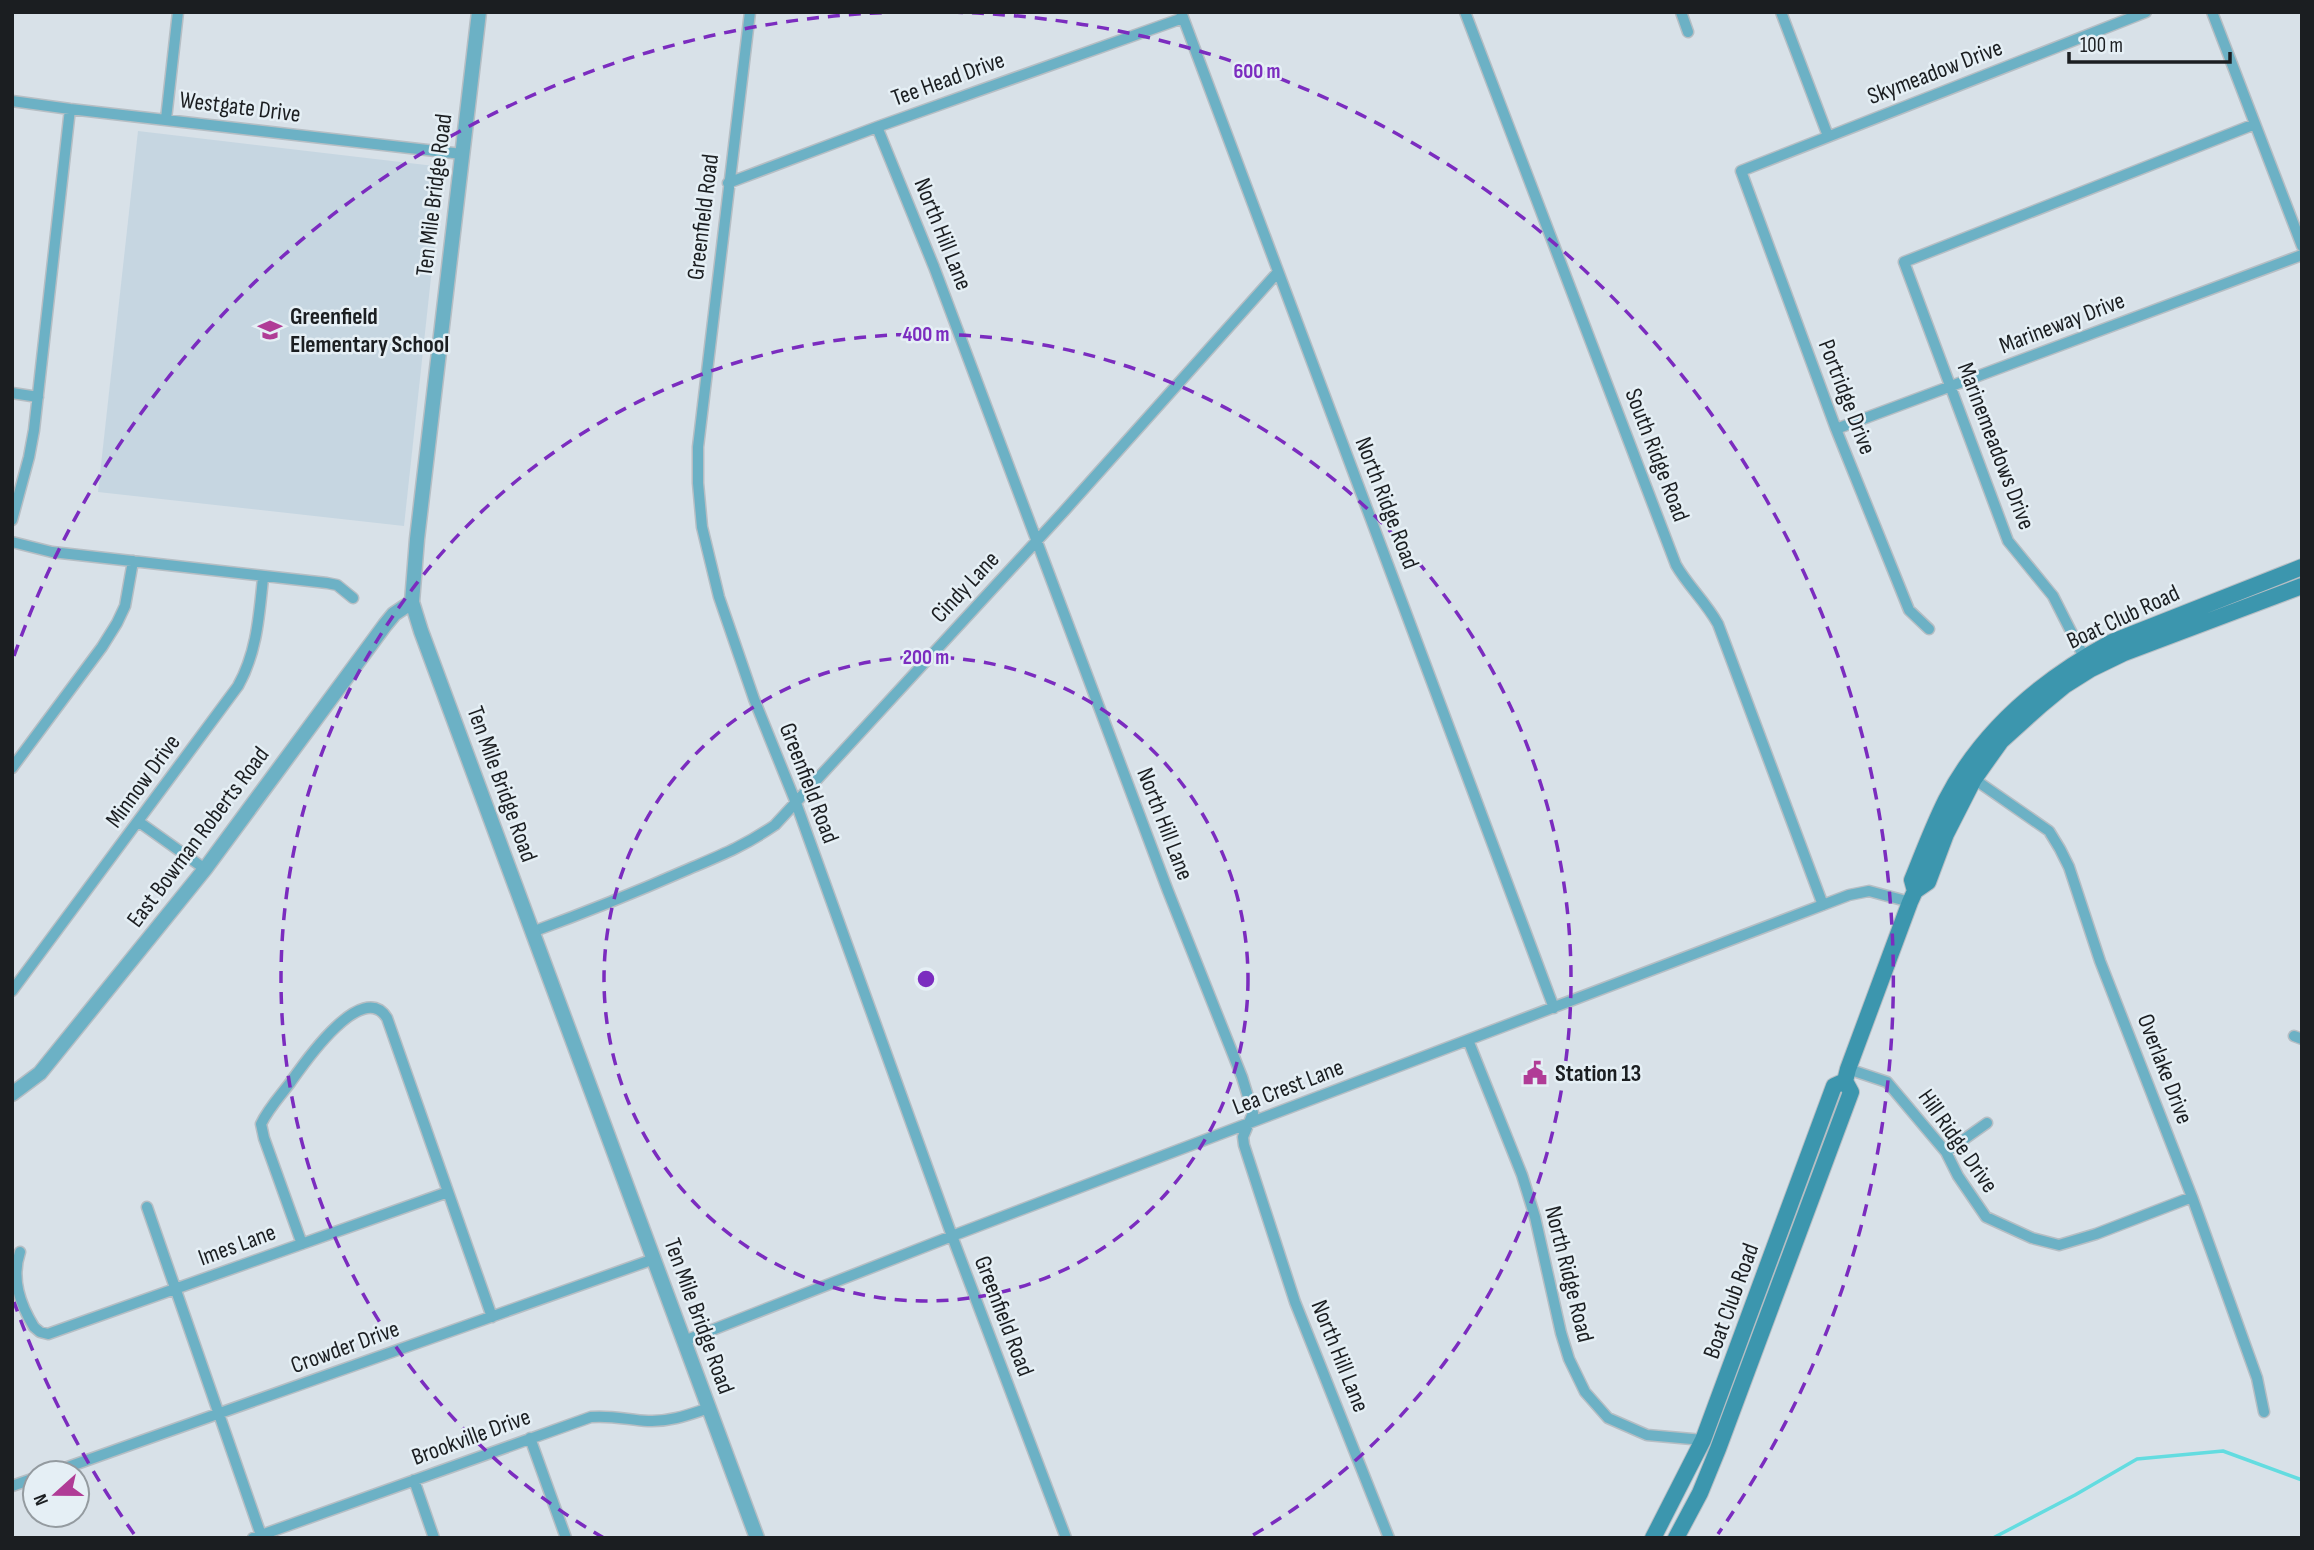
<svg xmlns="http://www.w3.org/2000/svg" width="2314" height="1550" viewBox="0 0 2314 1550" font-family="'Sofia Sans Condensed',sans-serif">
	<rect width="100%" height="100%" fill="#d8e1e8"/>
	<path fill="#c6d6e1" d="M138 131 443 167 404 526 98 492Z"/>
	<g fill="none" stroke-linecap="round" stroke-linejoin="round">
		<path stroke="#63dce0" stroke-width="3.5" d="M1993 1538 2075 1495 2137 1459 2223 1451 2302 1480"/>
		<g stroke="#b6bec4" stroke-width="13">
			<path id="minor" d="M750 12 698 447V483L702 527 719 597 754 699 796 803 952 1236 1066 1538
				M1181 12 1554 1008
				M1465 12 1676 565C1688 586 1706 602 1718 624L1823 905
				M1681 12 1688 32
				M1781 12 1828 136
				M2212 12 2302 246
				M12 101 70 109 462 154
				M166 119 178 12
				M877 127 934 267 1168 891 1242 1077 1253 1113 1243 1137 1244 1145 1295 1302 1389 1538
				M728 183 877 127 1183 18
				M12 393 38 397
				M1836 429 2302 255
				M12 520 29 457 34 430 70 109
				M12 542 52 552 327 583 337 585 353 598
				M1929 629 1909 610 1836 429 1741 171 2146 12
				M2086 661 2053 596 2008 541 1904 262 2255 124
				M12 768 102 647 117 623 125 606 133 561
				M1974 779 2049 831 2060 849 2069 867 2100 961 2192 1197 2257 1378 2264 1412
				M139 822 205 869
				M532 932C584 913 634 893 684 871 719 856 743 847 775 825L1066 509 1278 272
				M12 991 238 686C257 652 259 616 263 578
				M2294 1036 2302 1039
				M1468 1040 1522 1175 1535 1217 1561 1333 1569 1359 1585 1392 1608 1418 1647 1435 1703 1440
				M1848 1069 1887 1082 1946 1152 1958 1176 1986 1217 2032 1238 2059 1245 2096 1234 2192 1197
				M1946 1152 1987 1123
				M147 1207 262 1538
				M302 1244 264 1138 261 1124C268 1109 280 1096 290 1083 302 1066 362 978 387 1018L492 1317
				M20 1252C11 1279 20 1304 34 1327L40 1332 48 1334 448 1192
				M684 1341 952 1236 1849 895 1869 891 1910 902
				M530 1438 566 1538
				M51 1473 654 1259
				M414 1480 434 1538
				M12 1486 35 1478
				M253 1538 591 1417C611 1415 629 1420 648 1421 670 1422 688 1415 709 1408"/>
		</g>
		<g stroke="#b6bec4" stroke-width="17">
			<path id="tertiary" d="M479 12 417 539 412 602 421 631 757 1538
				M12 1094 40 1073 205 869 385 625 394 614 412 602"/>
		</g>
		<g stroke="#b6bec4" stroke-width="18">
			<path id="secondary" d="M1915 891 1912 880C1923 853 1933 826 1946 800 1982 730 2043 679 2112 642L2302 567
				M1653 1538 1703 1440 1834 1086 1845 1081
				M1676 1538 1700 1493 1718 1449 1851 1092 1845 1081 1848 1069 1910 902 1915 891 1928 882 1946 834 1974 779 2001 741 2041 705 2064 686 2091 669 2124 653 2302 586"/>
		</g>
		<use href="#minor" stroke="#6cb1c5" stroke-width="10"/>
		<use href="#tertiary" stroke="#6cb1c5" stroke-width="14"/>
		<use href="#secondary" stroke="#3c96ae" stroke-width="16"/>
	</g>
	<g fill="none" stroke="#7b2cbf" stroke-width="3.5" stroke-dasharray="12 9">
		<circle cx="926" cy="979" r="322"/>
		<path d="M604 1538A645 645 0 1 1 1248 1538"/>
		<path d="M134 1534A967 967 0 0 1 14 1302M14 656A967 967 0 0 1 901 12M951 12A967 967 0 0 1 1718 1534"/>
	</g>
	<defs>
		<g id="school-bare" transform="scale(1.89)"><path d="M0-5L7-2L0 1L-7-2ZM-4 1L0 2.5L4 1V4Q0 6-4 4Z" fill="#b03c96" stroke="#e5eff5" stroke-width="2.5" paint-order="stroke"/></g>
		<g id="civic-bare" transform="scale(1.89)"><path d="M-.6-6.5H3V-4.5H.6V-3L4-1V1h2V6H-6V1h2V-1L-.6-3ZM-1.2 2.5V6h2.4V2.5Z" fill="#b03c96" stroke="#e5eff5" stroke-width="2.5" paint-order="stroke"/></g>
	</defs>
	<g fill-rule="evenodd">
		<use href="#school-bare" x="270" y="330"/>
		<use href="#civic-bare" x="1535" y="1073"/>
	</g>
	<g text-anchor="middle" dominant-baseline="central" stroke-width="5" stroke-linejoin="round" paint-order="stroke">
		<g font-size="24" fill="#1b1e21" stroke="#e5eff5">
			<text transform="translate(1935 72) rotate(-21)">Skymeadow Drive</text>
			<text transform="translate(948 79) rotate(-20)">Tee Head Drive</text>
			<text transform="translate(240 107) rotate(7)">Westgate Drive</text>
			<text transform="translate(434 195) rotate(-83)">Ten Mile Bridge Road</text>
			<text transform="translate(703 217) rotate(-83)">Greenfield Road</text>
			<text transform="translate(943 234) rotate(68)">North Hill Lane</text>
			<text transform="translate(2062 323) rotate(-21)">Marineway Drive</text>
			<text transform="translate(1847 397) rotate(69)">Portridge Drive</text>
			<text transform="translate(1996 446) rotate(69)">Marinemeadows Drive</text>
			<text transform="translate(1657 455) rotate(69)">South Ridge Road</text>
			<text transform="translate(1387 503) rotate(69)">North Ridge Road</text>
			<text transform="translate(965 587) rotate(-47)">Cindy Lane</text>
			<text transform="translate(2123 617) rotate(-25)">Boat Club Road</text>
			<text transform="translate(143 781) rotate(-54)">Minnow Drive</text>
			<text transform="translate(809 783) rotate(69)">Greenfield Road</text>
			<text transform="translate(502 784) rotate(70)">Ten Mile Bridge Road</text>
			<text transform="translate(1165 824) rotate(69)">North Hill Lane</text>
			<text transform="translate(198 837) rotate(-53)">East Bowman Roberts Road</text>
			<text transform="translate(2165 1069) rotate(69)">Overlake Drive</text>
			<text transform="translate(1288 1087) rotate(-21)">Lea Crest Lane</text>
			<text transform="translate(1958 1141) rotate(55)">Hill Ridge Drive</text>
			<text transform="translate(237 1245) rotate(-20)">Imes Lane</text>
			<text transform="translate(1569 1274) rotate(76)">North Ridge Road</text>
			<text transform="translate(1731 1301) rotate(-70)">Boat Club Road</text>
			<text transform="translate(699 1316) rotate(70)">Ten Mile Bridge Road</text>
			<text transform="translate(1004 1316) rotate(69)">Greenfield Road</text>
			<text transform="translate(345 1347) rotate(-20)">Crowder Drive</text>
			<text transform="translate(1340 1356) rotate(68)">North Hill Lane</text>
			<text transform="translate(471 1437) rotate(-20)">Brookville Drive</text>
		</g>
		<g font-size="24" font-weight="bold" fill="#1b1e21" stroke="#e5eff5" text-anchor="start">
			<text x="290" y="316">Greenfield<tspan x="290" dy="28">Elementary School</tspan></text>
			<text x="1555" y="1073">Station 13</text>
		</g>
	</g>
	<circle cx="926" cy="979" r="10" fill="#7b2cbf" stroke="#e5eff5" stroke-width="3.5"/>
	<g font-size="21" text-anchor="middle" font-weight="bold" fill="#7b2cbf" stroke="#e5eff5" stroke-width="5" stroke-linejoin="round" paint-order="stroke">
		<text x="1257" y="78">600 m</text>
		<text x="926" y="341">400 m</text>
		<text x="926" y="664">200 m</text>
	</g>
	<rect width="2314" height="1550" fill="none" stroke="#1b1e21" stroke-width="28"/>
	<g transform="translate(56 1494) rotate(249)"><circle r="33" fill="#e5eff5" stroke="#949ba0" stroke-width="2"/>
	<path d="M0-5L12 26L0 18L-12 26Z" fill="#b03c96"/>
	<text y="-10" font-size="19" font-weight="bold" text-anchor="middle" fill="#1b1e21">N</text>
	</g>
	<path d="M2069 52v10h161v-10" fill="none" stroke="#1b1e21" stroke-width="3.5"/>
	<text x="2080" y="52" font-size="21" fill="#1b1e21" stroke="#e5eff5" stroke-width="5" paint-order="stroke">100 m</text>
</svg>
